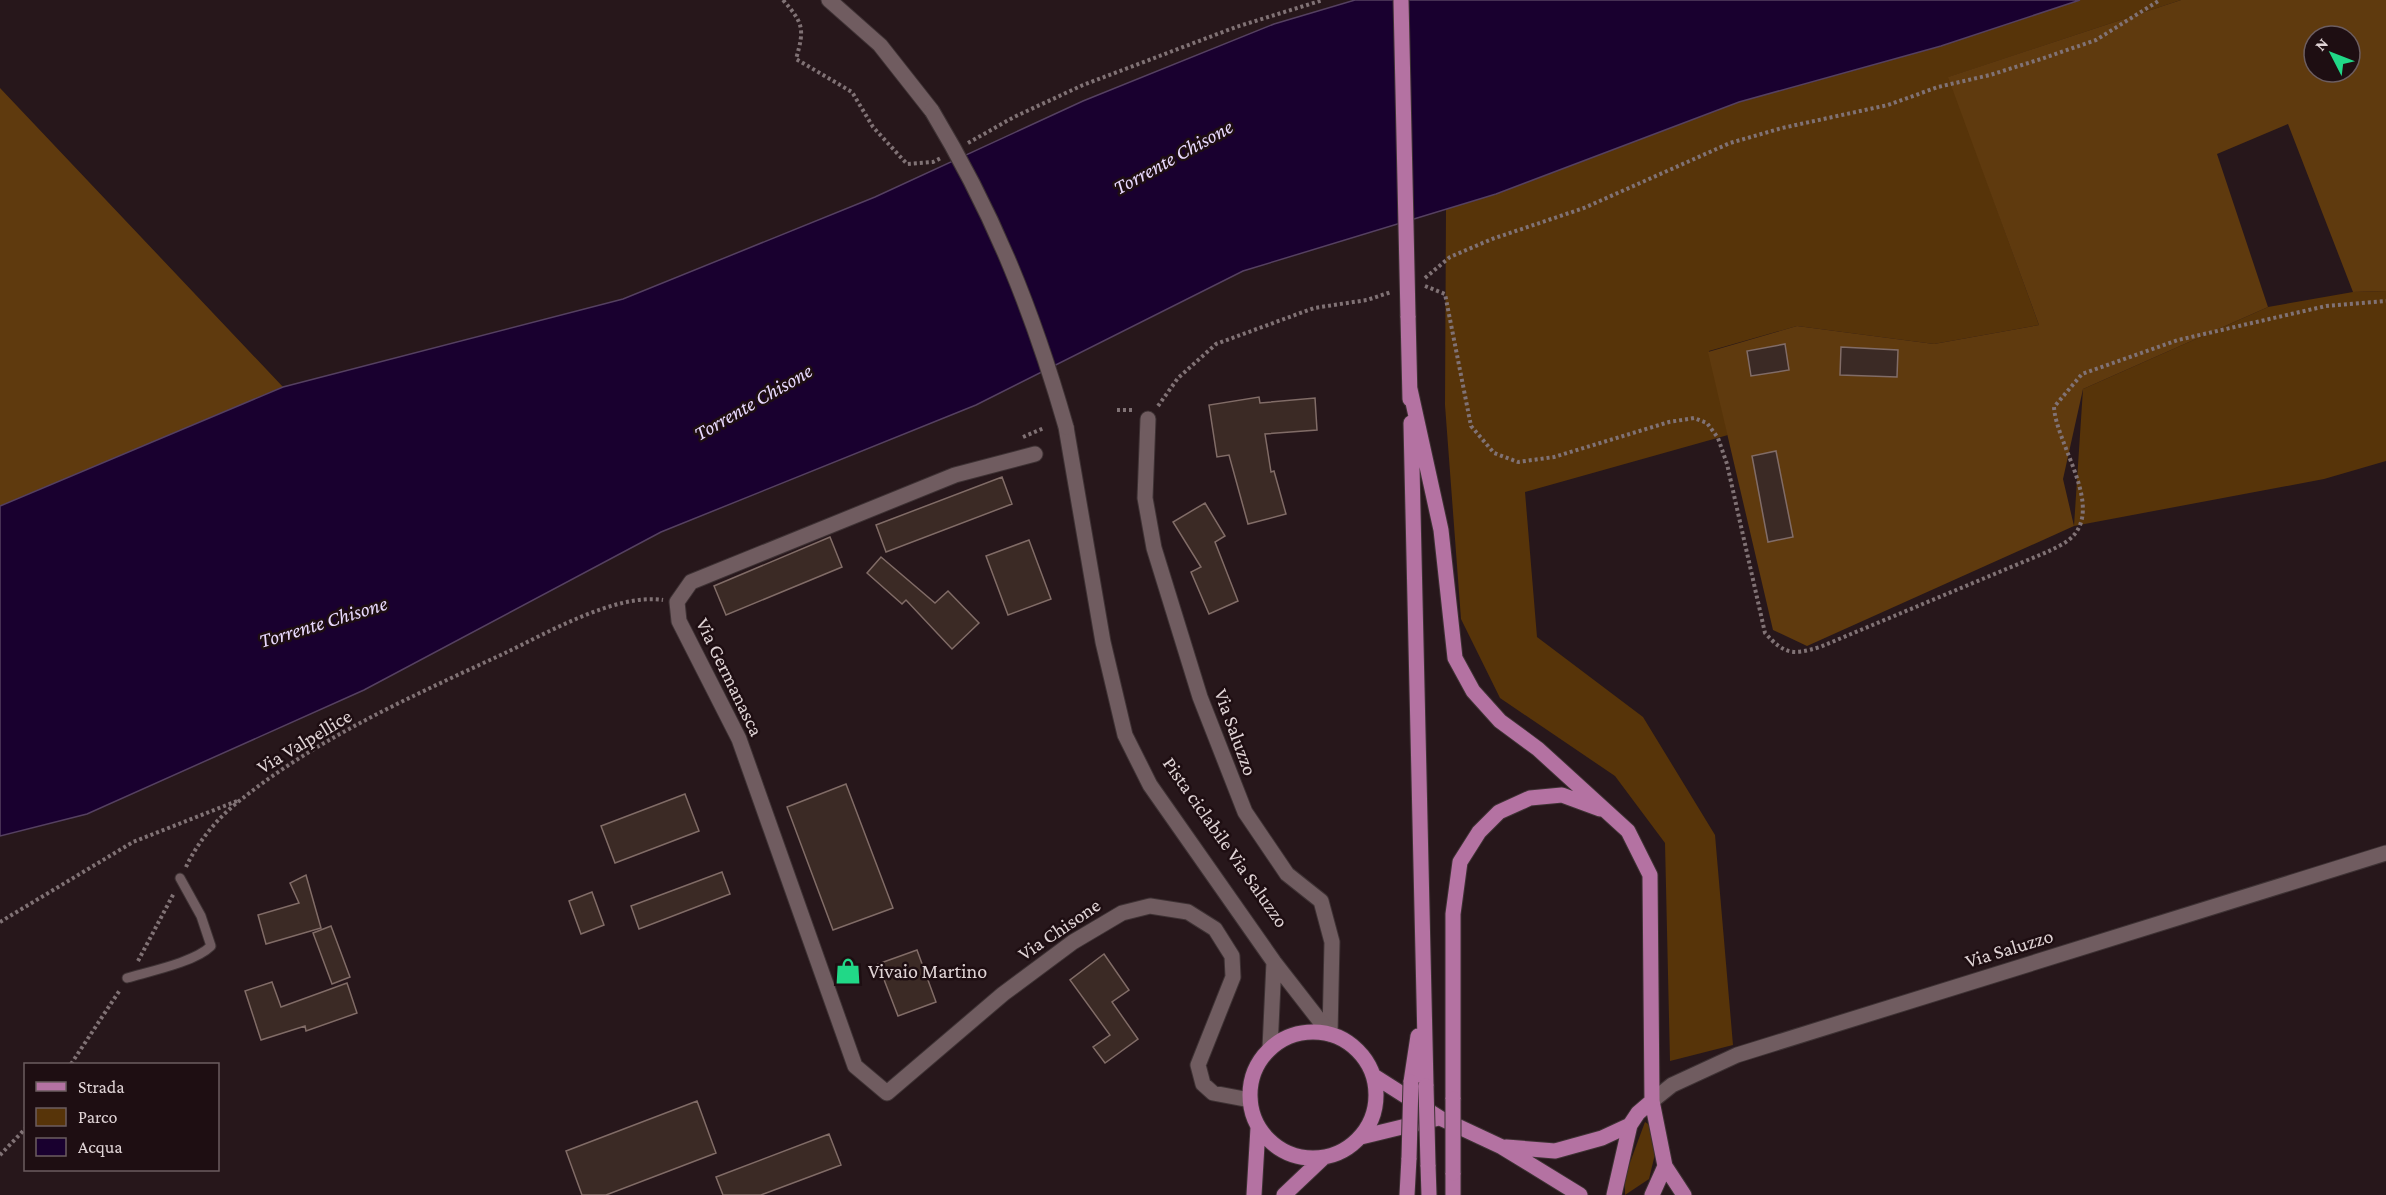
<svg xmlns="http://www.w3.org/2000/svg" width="2386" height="1195" viewBox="0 0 2386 1195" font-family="'Crimson Pro',serif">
	<rect width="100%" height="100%" fill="#27171b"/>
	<path fill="#573409" d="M2080 0H2181L1949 77 2039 325 1934 344 1797 326 1709 351 1728 435 1525 492 1537 637 1643 717 1715 835 1733 1045 1670 1061 1665 843 1615 776 1500 698 1461 619 1445 405 1446 209 1496 194 1739 102 1941 46Z
		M2386 291V461L2324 479 2074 526 2083 389 2268 307 2353 292Z
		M1645 1122 1651 1126 1656 1150 1649 1179 1625 1195V1176Z"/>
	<path fill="#5f3a0e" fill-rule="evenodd" d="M2181 0H2386V291L2353 292 2288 124 2217 154 2268 307 2083 389 2063 479 2074 526 1807 646 1773 630 1708 352 1797 326 1934 344 2039 325 1948 77ZM2314 36H2350V72H2314Z
		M0 88 283 387 0 506Z"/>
	<path fill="#19002f" stroke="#554061" stroke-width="1.5" d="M1355 0H2080L1941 46 1739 102 1496 194 1243 271 976 405 661 532 364 690 87 814 0 836V506L283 387 623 299 875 197 1083 101 1274 24Z"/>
	<path fill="#3b2a25" stroke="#816c67" stroke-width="1.5" d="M1785 344 1789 370 1751 376 1747 351Z
		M1841 347 1898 350 1897 377 1840 375Z
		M1259 397 1260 403 1315 398 1317 430 1265 434 1271 472 1274 471 1286 514 1248 524 1229 455 1217 457 1209 405Z
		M1776 451 1793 537 1768 542 1752 456Z
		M1002 477 1012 504 886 552 876 525Z
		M1205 503 1225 536 1215 542 1238 601 1209 614 1191 572 1201 567 1173 522Z
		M830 537 842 567 726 615 714 586Z
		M1029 540 1051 599 1008 615 986 556Z
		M881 557 935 603 948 591 979 623 952 649 906 600 902 604 867 573Z
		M846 784 893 908 833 930 787 807Z
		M685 794 699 831 615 863 601 826Z
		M722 872 730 894 639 929 631 906Z
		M306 875 321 928 266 944 258 915 299 903 290 883Z
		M592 892 604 925 581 934 569 901Z
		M331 926 350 977 332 984 313 933Z
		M917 950 936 1002 898 1016 878 964Z
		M1104 954 1129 990 1112 1002 1138 1039 1105 1063 1093 1047 1110 1035 1070 980Z
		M272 982 281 1007 347 983 357 1013 306 1031 305 1026 261 1040 245 991Z
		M697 1101 716 1153 606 1195H582L566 1151Z
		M829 1134 841 1165 761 1195H723L716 1177Z"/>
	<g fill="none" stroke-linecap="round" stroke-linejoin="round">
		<g stroke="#3e3234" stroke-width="11">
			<path id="lane" d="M127 978C151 971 195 962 211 946L201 916 180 878"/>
		</g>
		<g stroke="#3e3234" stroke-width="17">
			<path id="street" d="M1148 419 1145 498 1154 548 1200 697 1245 812 1287 874 1321 901 1332 942 1330 1034
				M1035 454 955 475 691 582 677 602 679 621 739 739 855 1066 887 1093 1003 994 1073 942 1122 913 1150 906 1188 912 1215 929 1232 956 1233 977 1198 1065 1203 1084 1213 1093 1250 1100
				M1652 1101 1672 1085 1737 1055 2386 853"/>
		</g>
		<g stroke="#3e3234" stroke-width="17">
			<path id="secondary" d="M829 0 880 45 932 111
				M1066 427 1103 642 1125 735 1150 785 1274 962 1330 1034
				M1270 1048 1274 962"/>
		</g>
		<g stroke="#3e3234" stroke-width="17">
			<path id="primary" d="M1408 316 1410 399
				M1410 389 1441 530 1455 658 1473 691 1500 721 1538 749 1628 831 1650 875 1652 1101 1665 1166 1684 1195
				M1411 423 1426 1086
				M1250 1095a63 63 0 1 1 126 0a63 63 0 1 1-126 0Z
				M1374 1076 1440 1118 1502 1147 1580 1195
				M1411 1082 1418 1036
				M1453 1099V914L1460 862 1479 832 1499 812 1530 798 1562 795 1600 809
				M1361 1137 1439 1118
				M1506 1147 1555 1151 1602 1138 1630 1125
				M1428 1165 1429 1195
				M1453 1173V1195
				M1254 1195 1258 1128
				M1284 1195 1323 1158
				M1407 1195 1409 1158
				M1614 1195 1630 1125 1638 1113 1652 1101
				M1652 1195 1665 1166"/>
		</g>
		<path stroke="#807275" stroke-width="4" stroke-dasharray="3 3" stroke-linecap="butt" d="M783 0C803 23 805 28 796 59L852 92 873 127 907 164 933 162 941 158
			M968 143 1014 117 1083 85 1236 27 1323 0
			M1425 278 1450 257 1492 239 1584 208 1730 143 1782 128 1888 105 1938 87 1990 75 2041 59 2096 40 2160 0
			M1425 286 1445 294 1471 426 1494 453 1518 462 1554 457 1669 422 1694 418 1707 423 1718 438 1727 464 1765 633C1785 655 1793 655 1820 647L2047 552C2057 547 2070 542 2077 531 2098 498 2056 442 2054 407L2082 374 2178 340 2326 306 2386 301
			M1158 406 1178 378 1216 344 1314 308 1367 300 1391 292
			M1117 410H1134
			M1023 437 1044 428
			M186 867C198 841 220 815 243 798 321 736 415 695 505 653 547 633 616 593 663 600
			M0 922 133 842 237 801
			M138 961 174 893
			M71 1064 120 990
			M0 1155 26 1128"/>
		<use href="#lane" stroke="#705c60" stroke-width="9"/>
		<use href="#street" stroke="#705c60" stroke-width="15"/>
		<use href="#secondary" stroke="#705c60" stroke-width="15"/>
		<use href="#primary" stroke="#b472a2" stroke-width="15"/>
		<g stroke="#3e3234" stroke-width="17" stroke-linecap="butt">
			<path id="secondary-bridge" d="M932 111C994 214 1033 312 1066 427"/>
		</g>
		<g stroke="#3e3234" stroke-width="17" stroke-linecap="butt">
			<path id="primary-bridge" d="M1401 0 1408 316
				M1426 1086 1428 1165
				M1453 1099V1173
				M1409 1158 1411 1082"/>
		</g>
		<use href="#secondary-bridge" stroke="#705c60" stroke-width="15"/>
		<use href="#primary-bridge" stroke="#b472a2" stroke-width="15"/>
	</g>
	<defs>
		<g id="shop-bare" transform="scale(2.07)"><path d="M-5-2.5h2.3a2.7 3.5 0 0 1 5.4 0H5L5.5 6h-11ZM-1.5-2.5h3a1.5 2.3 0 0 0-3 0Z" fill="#21d887" stroke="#1e0e12" stroke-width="2.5" paint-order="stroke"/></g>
	</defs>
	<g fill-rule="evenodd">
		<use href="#shop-bare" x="848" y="971"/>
	</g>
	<g text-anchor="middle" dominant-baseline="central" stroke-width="5" stroke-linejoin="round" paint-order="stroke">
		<g font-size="20" fill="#e0d4d6" stroke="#1e0e12">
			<text transform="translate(730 677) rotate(64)">Via Germanasca</text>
			<text transform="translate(1236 732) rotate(70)">Via Saluzzo</text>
			<text transform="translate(304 741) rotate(-31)">Via Valpellice</text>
			<text transform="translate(1226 842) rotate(55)">Pista ciclabile Via Saluzzo</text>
			<text transform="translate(1059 929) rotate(-34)">Via Chisone</text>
			<text transform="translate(2009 948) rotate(-17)">Via Saluzzo</text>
		</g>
		<g font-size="20" fill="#e0d4d6" stroke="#1e0e12" text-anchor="start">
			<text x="868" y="971">Vivaio Martino</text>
		</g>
		<g font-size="21" font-style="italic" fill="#e8d9fd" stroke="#1e0e12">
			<text transform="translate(1173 157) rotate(-29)">Torrente Chisone</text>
			<text transform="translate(753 402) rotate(-30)">Torrente Chisone</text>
			<text transform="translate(323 622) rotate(-17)">Torrente Chisone</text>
		</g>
	</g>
	<rect x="24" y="1063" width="195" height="108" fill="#1e0e12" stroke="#6c5d60" stroke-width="1.5"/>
	<rect x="36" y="1082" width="30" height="9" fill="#b472a2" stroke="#6c5d60" stroke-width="1.5"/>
	<text x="78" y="1093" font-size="18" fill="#e0d4d6">Strada</text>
	<rect x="36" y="1108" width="30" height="18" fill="#573409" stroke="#6c5d60" stroke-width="1.5"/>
	<text x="78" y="1123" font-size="18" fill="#e0d4d6">Parco</text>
	<rect x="36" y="1138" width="30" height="18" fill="#19002f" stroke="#6c5d60" stroke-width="1.5"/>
	<text x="78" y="1153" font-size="18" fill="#e0d4d6">Acqua</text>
	<g transform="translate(2332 54) rotate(312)"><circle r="28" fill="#1e0e12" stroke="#6c5d60" stroke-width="1.5"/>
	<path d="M0-4.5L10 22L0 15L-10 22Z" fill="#21d887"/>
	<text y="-9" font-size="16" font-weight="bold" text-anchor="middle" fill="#e0d4d6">N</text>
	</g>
</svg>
